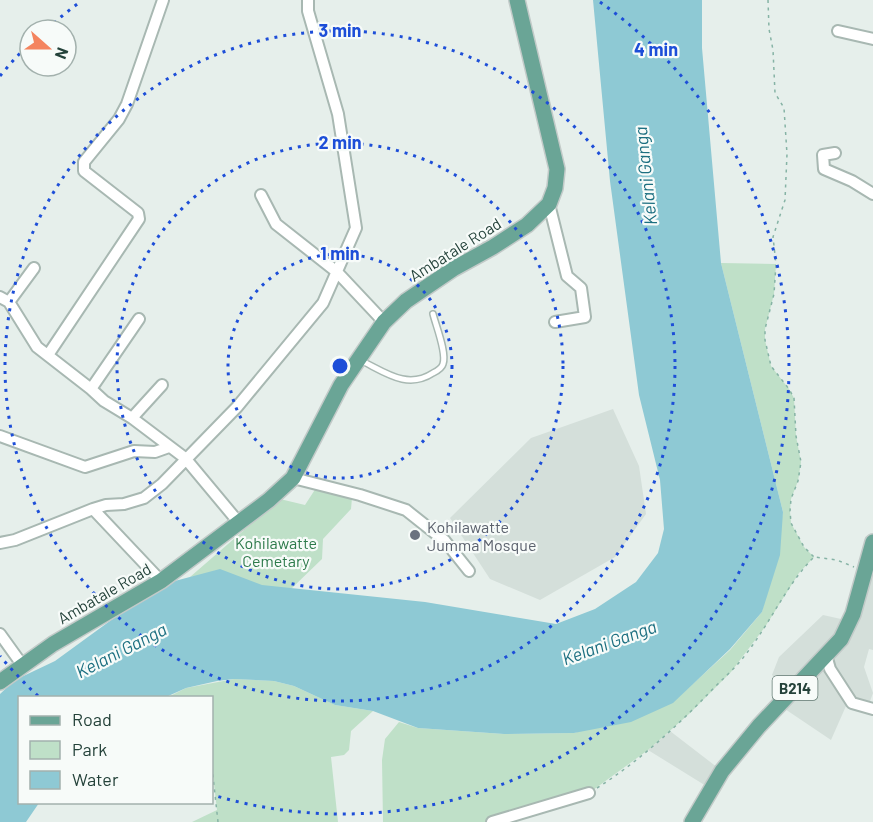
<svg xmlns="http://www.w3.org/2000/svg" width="873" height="822" viewBox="0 0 873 822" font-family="Barlow,sans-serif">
	<rect width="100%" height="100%" fill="#e6efeb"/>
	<path fill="#d4dfda" d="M613 409 639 466 646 514 615 557 540 600 490 579 450 518 531 438Z
		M873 542V650L869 649 864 667 873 693 869 704 852 703 846 706 831 740 779 705 791 692 772 675 779 657 823 615 850 621Z
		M670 731 722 771 711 789 648 750Z"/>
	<path fill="#bfe0c8" d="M721 263 776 264 774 294 765 329V340L771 366 789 389 794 398 796 436 801 462 798 481 791 499 790 511 791 523 804 547 814 557 799 573 765 627 731 672 689 714 648 750 589 793 492 822H383L382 760 385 739 399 722 418 728 504 734 574 733 673 702 730 650 762 612 783 512Z
		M316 488 352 498 351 509 323 539 322 559 292 588H263L221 573 190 577 280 499 305 505Z
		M234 679 274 681 294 686 335 705 373 711 351 731 349 750 344 755 331 757 338 822H192L217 810 212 767V698H166L186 688Z"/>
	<path fill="#8ec9d4" d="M593 0H702V48L721 263 783 512 780 555 762 612 730 649 673 703 631 722 574 733 504 734 418 728 373 711 335 705 294 686 274 681 234 679 217 681 186 688 166 697 20 698V802L39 803 26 822H0V694L15 680 55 661 136 602 171 582 220 569 262 585 425 602 556 624 595 609 636 582 658 553 664 529 660 480 639 395 610 181Z"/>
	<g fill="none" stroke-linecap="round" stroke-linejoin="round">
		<g stroke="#a8b8b2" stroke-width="8">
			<path id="service" d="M360 360C385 372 407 390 433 373 437 371 442 368 443 364 447 353 436 326 433 314"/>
		</g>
		<g stroke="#a8b8b2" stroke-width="14">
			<path id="minor" d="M838 31 873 39
				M835 153 823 155 824 169 852 181 873 194
				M261 195 276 224 337 272 384 322
				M549 204 567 276 581 288 585 317 555 322
				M0 297 9 302 37 347 91 389 104 401 132 418 185 458 240 524
				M9 302 34 268
				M48 355 139 219 138 213 84 171V162L119 119 127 104 163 0
				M91 389 139 319
				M132 418 162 385
				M0 436 85 467 134 451 155 452 169 447
				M293 478 360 495 406 510 445 541 469 571
				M93 509 161 581
				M0 543 15 540 93 509 106 505 124 504 144 498 162 484 237 407 323 303 356 228 338 114 308 11V0
				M0 634 23 666
				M826 655 830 669 852 703 873 709
				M492 822 589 793"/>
		</g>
		<g stroke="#c2cac8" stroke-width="18">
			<path id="primary" d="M0 682 53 644 161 581 269 500 293 478 341 385 384 322 406 301 453 269 493 247 527 225 549 204 555 188 557 169 517 0
				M692 822 722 771 759 726 841 639 853 614 873 542"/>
		</g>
		<path stroke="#86b3a5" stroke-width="1.5" stroke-dasharray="3 4.5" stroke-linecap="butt" d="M768 0 769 29 773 50 775 93 784 108 787 154 785 200 773 237 776 264 774 294 765 329V340L771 366 789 389 794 398 796 436 801 462 798 481 791 499 790 511 791 523 804 547 814 557
			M212 767 218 822
			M597 788C638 762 675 728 708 694 721 680 735 669 746 654 771 622 786 585 814 557L837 560 854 567"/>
		<use href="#service" stroke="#fff" stroke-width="5"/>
		<use href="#minor" stroke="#fff" stroke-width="10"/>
		<use href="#primary" stroke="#6aa596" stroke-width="15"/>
	</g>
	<g fill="none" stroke="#1d4ed8" stroke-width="3" stroke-dasharray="3 6">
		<circle cx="340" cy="366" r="112"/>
		<circle cx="340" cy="366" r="223"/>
		<circle cx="340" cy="366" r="335"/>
		<path d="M38 696A447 447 0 0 1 0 656M0 76A447 447 0 0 1 29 44M47 29A447 447 0 0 1 80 2M600 2A447 447 0 0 1 213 795"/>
	</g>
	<circle fill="#6b7280" stroke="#f7fbf9" stroke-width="2" cx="415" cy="535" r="6"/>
	<g text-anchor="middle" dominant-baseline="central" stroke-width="4.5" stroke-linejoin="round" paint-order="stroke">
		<rect fill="#f7fbf9" stroke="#637a73" stroke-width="1.5" x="772.5" y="676" width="45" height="24" rx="4.5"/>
		<g font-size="15" font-weight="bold" fill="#24423a">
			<text x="795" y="688">B214</text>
		</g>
		<g font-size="16" fill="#24423a" stroke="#f7fbf9">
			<text transform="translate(455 249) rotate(-32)">Ambatale Road</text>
			<text transform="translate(104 593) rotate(-30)">Ambatale Road</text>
		</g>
		<g font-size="16" fill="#5b616d" stroke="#f7fbf9" text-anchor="start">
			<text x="427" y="526">Kohilawatte<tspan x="427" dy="18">Jumma Mosque</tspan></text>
		</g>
		<g font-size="16" fill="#2d7a4b" stroke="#f7fbf9">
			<text x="276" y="542">Kohilawatte<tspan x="276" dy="18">Cemetary</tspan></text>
		</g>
		<g font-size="18" font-style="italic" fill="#1c6f80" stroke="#f7fbf9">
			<text transform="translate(645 176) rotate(-96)">Kelani Ganga</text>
			<text transform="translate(609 642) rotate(-20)">Kelani Ganga</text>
			<text transform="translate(121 650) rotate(-27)">Kelani Ganga</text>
		</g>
	</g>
	<circle cx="340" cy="366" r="9" fill="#1d4ed8" stroke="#f7fbf9" stroke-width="3"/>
	<g font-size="18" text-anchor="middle" font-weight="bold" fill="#1d4ed8" stroke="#f7fbf9" stroke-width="4.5" stroke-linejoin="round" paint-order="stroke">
		<text x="340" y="37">3 min</text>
		<text x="656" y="56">4 min</text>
		<text x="340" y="149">2 min</text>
		<text x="340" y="260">1 min</text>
	</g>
	<rect x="18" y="696" width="195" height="108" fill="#f7fbf9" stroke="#a3b1ad" stroke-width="1.5"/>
	<rect x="30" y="716" width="30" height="9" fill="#6aa596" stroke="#a3b1ad" stroke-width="1.5"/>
	<text x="72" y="726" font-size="18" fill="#24423a">Road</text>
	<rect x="30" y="741" width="30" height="18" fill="#bfe0c8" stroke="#a3b1ad" stroke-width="1.5"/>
	<text x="72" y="756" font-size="18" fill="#24423a">Park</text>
	<rect x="30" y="771" width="30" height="18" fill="#8ec9d4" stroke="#a3b1ad" stroke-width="1.5"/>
	<text x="72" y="786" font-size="18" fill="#24423a">Water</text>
	<g transform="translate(48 48) rotate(111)"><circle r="28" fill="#f7fbf9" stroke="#a3b1ad" stroke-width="1.5"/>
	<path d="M0-4.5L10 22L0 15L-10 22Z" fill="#f4845f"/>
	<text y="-9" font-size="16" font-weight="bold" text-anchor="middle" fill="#24423a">N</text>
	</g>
</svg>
